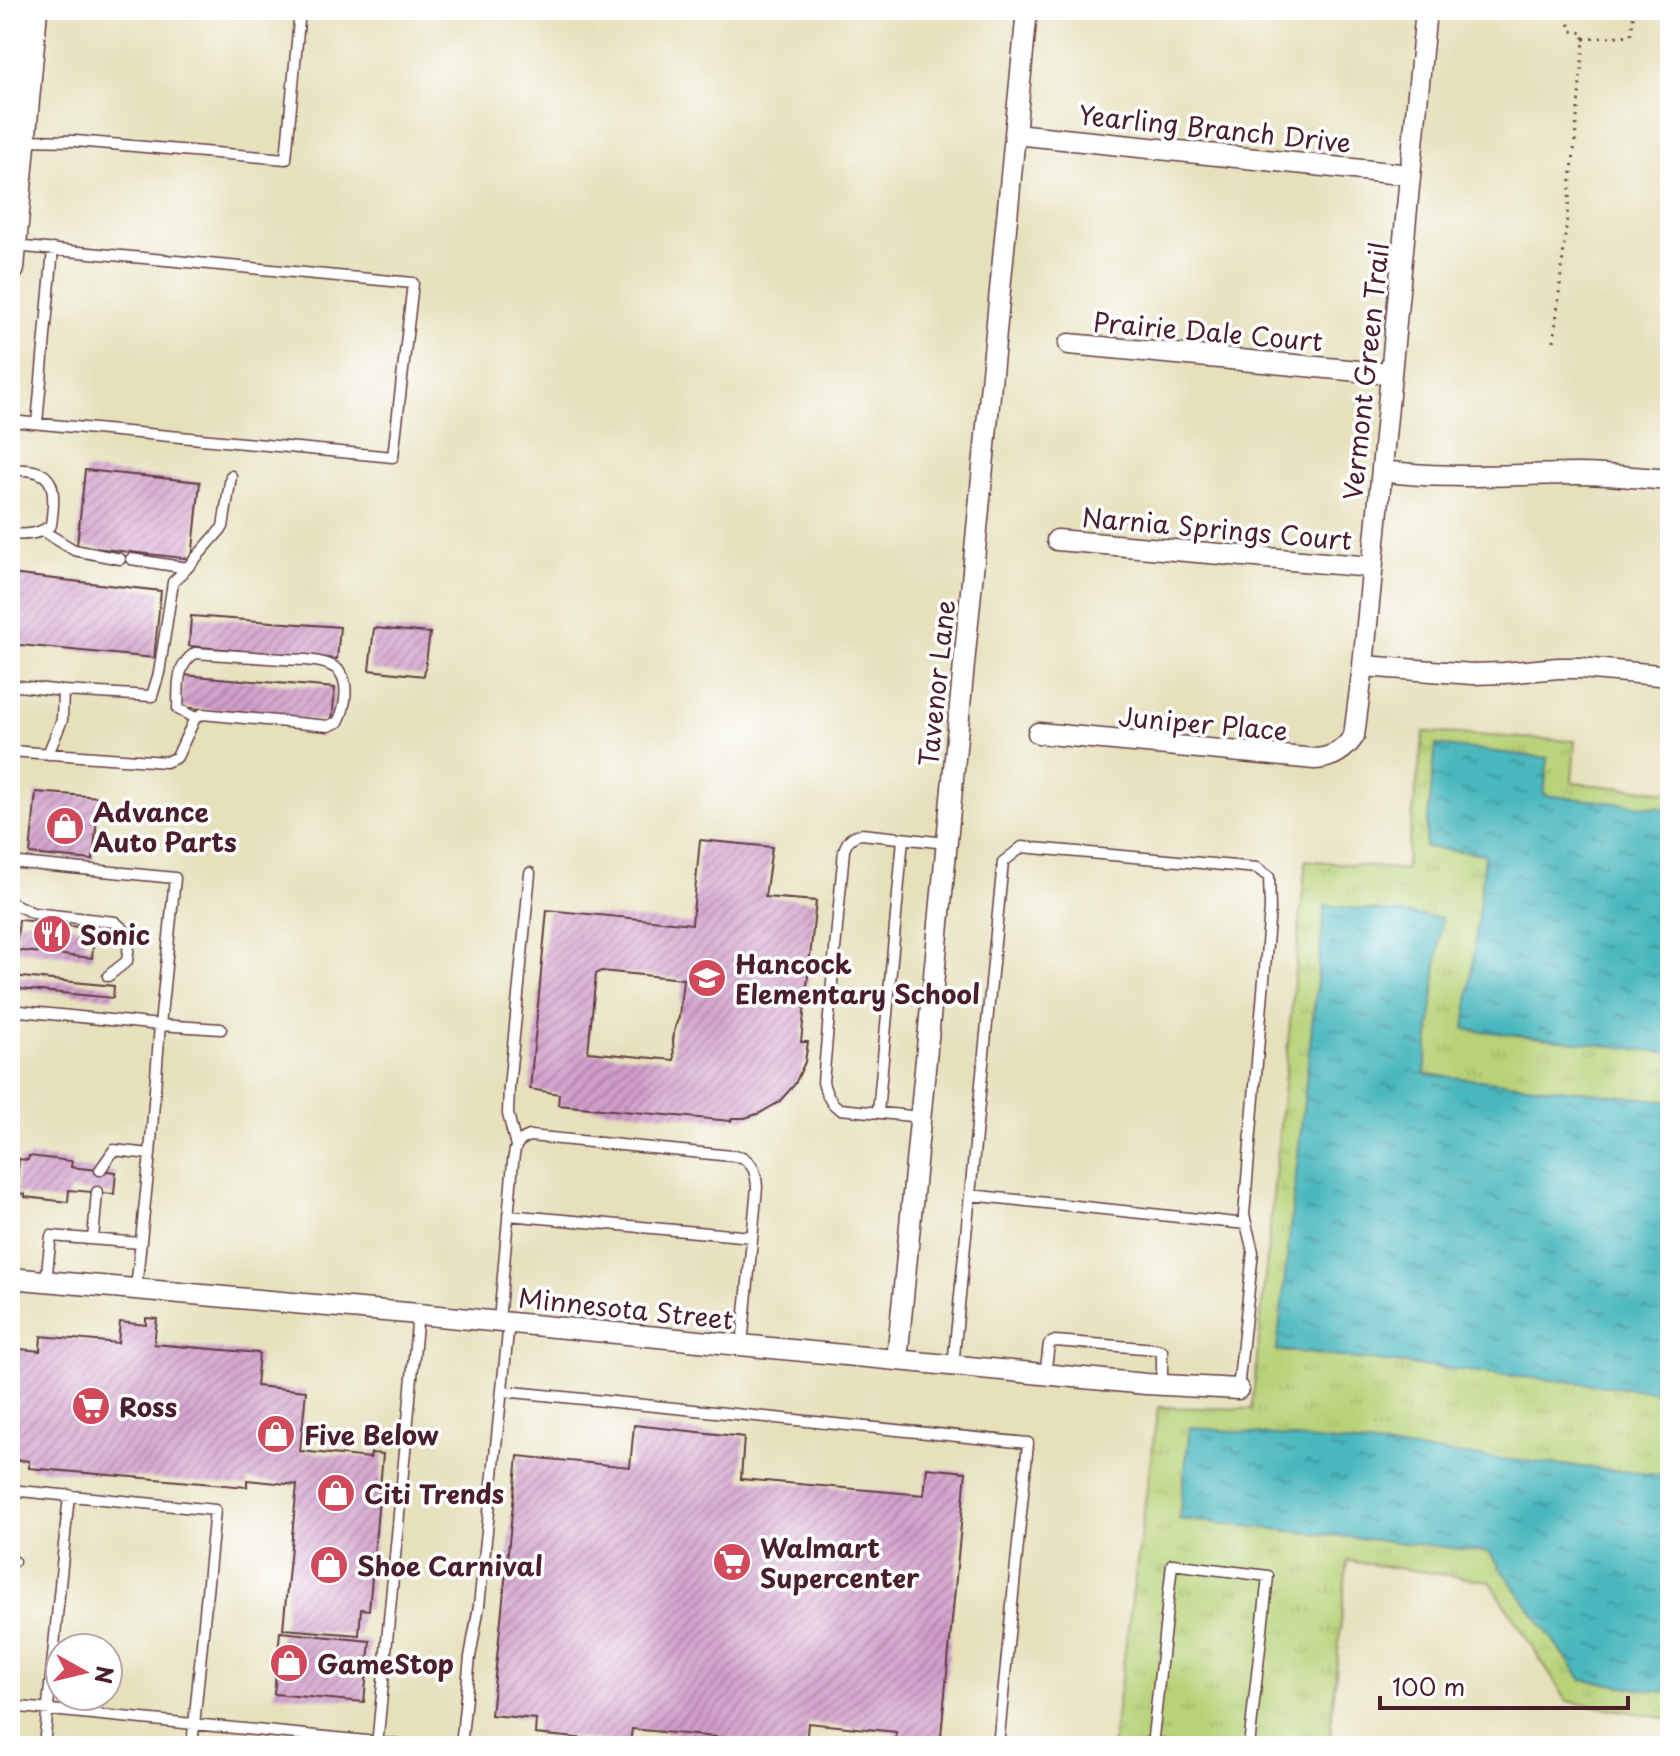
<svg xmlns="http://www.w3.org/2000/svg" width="1680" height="1756" viewBox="0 0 1680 1756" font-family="'Playpen Sans',sans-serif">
	<defs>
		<pattern id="grass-tufts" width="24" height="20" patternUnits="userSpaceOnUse" patternTransform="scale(2)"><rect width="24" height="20" fill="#b8d278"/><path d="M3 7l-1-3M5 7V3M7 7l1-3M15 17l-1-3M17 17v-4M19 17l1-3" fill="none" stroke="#a0b468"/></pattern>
		<pattern id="water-ripples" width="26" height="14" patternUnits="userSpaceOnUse" patternTransform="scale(2)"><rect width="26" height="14" fill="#48b8be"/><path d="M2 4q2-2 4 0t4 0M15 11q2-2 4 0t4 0" fill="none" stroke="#3e959b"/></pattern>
		<pattern id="building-hatch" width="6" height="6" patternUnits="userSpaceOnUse" patternTransform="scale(2)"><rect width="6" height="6" fill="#d09dc9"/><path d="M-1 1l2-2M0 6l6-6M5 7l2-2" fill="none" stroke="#ab7fa3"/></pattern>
	</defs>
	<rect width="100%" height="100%" fill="#fff"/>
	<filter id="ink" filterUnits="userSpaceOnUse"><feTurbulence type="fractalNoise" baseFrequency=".0125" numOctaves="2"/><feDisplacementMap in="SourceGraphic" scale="16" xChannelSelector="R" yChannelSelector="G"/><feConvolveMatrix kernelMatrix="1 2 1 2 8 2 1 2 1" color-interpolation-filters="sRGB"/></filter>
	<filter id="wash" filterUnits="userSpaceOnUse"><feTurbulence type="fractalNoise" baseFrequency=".006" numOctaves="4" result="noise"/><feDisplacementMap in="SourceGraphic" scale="32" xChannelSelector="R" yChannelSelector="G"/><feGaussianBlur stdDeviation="1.8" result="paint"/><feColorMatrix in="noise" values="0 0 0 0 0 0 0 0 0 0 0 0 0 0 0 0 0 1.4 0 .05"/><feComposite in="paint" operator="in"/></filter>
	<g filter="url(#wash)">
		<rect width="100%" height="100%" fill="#e6e0bb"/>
		<path fill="url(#grass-tufts)" stroke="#817852" stroke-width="2" d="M1424 732 1575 741 1572 783 1670 792V1719L1567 1701 1490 1581 1347 1561 1329 1746H1112L1158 1407 1252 1409 1306 860 1405 870Z"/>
		<path fill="url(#water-ripples)" stroke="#496c74" stroke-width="2" d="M1436 745 1548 758 1544 795 1670 809V1053L1465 1029 1485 854 1425 847Z
			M1325 905 1442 918 1425 1074 1670 1101V1393L1277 1350Z
			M1190 1427 1670 1476V1693L1582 1680 1489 1552 1179 1519Z"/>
		<g id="blocks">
			<path fill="url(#building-hatch)" fill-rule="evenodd" d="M85 470 200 482 192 559 77 546Z
				M10 574 161 591 154 658 10 644Z
				M191 616 340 627 337 659 189 646Z
				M374 628 430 633 424 676 369 670Z
				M183 675 335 688 332 722 181 707Z
				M36 792 99 797 93 860 30 854Z
				M700 840 772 847 765 897 816 901 801 1042H808L805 1062 795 1084 779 1102 760 1113 745 1118H732L731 1121 558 1105 559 1094 530 1089 547 910 692 924ZM601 971 683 979 679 1017 675 1027 673 1040 674 1060 588 1052 596 974Z
				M42 919 52 920V924L87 928 85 946 93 947 92 958 13 950 14 939 17 940 19 920 42 922Z
				M11 976 114 986 113 998 10 988Z
				M29 1156 72 1161 71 1167 116 1172 114 1194 69 1190 68 1202 25 1197V1194L16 1193 19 1159 28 1160Z
				M146 1318 157 1319 154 1344 259 1353 256 1386 306 1391 300 1451 370 1458 371 1453 383 1454 369 1610 361 1609 359 1635 283 1629 297 1485 247 1480V1487L29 1468V1461L10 1459V1348L40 1351 41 1336 118 1343 120 1322 146 1325Z
				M634 1425 744 1437 741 1479 924 1495 927 1468 966 1472 941 1736 975 1739V1746H895L896 1732 808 1723 806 1746H735L736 1739 632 1729 630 1743 535 1734 536 1719 491 1715 518 1456 630 1467Z
				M280 1632 370 1641 364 1702 274 1694Z
				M1579 1739 1611 1744V1746H1569Z"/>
		</g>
	</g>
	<g filter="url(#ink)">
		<use href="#blocks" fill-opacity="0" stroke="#613c41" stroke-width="2"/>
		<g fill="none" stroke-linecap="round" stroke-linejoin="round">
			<g stroke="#613c41" stroke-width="13">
				<path id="service" d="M22 140 75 141 286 159 300 10
					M10 421 393 457 413 283 14 246
					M37 423 53 249
					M10 470C56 467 56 486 51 525 39 535 25 535 10 534
					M43 531 74 550 120 559
					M131 559 187 568
					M10 685 63 691 62 720 48 754
					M63 691 152 696 159 673 173 582 187 568 223 527 231 476
					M10 751 166 762 177 757 195 718 202 714 328 726 338 722C346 707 352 675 332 666 318 659 298 660 283 659 254 657 224 655 195 653 175 667 179 686 178 709L195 718
					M10 862 175 878 160 1025 221 1029
					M12 903 33 913 115 922 130 935 127 961 108 976
					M10 1010 160 1025 150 1154 136 1289
					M878 1113 903 839
					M921 1117 840 1109C830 1103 826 1094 823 1082L844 850C848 840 851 836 861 834L947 843
					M516 1146 508 1114 509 1087 530 873
					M100 1170 114 1150 150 1154
					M970 1195 1246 1224
					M508 1215 752 1237
					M93 1239 97 1192
					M46 1281 51 1236 141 1243
					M10 1317H13L16 1279
					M499 1321 513 1162C515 1147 515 1141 530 1136L742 1157C754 1165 756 1173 757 1187L742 1345
					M953 1366 1003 862 1022 847 1257 868 1269 877 1270 909 1244 1215 1253 1252 1238 1389
					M1045 1375 1049 1344 1055 1341 1156 1349 1162 1351V1385
					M503 1391 1028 1443 998 1746
					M10 1490 215 1510 192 1746
					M10 1560 14 1561
					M10 1706 418 1746
					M44 1746 69 1495
					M377 1746 418 1314
					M461 1746 470 1657 479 1606 509 1323
					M1152 1746 1172 1564 1268 1576 1249 1746"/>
			</g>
			<g stroke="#613c41" stroke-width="23">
				<path id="minor" d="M1015 134 1410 175
					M1069 344 1391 374
					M1382 471C1447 480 1512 474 1578 474 1609 474 1639 478 1670 480
					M1057 540 1372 567
					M1363 666 1473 674 1504 673 1558 668H1581L1670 676
					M1038 733 1315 759C1332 758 1344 751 1354 736L1363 666 1426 10
					M10 1278 418 1314 1146 1384 1238 1389
					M897 1360 1027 10"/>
			</g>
			<g stroke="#613c41" stroke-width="31">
				<path id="secondary" d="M10 268 33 10"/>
			</g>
			<path stroke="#613c41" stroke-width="3" stroke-dasharray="2 6" stroke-linecap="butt" d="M1584 39 1631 35 1634 10
				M1554 341 1574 152 1584 39V33L1571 31 1567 10"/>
			<use href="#service" stroke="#fff" stroke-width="10"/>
			<use href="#minor" stroke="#fff" stroke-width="20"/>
			<use href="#secondary" stroke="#fff" stroke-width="28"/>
		</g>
	</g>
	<defs>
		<g id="shop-disc" transform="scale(2)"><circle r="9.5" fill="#d1495b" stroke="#fff"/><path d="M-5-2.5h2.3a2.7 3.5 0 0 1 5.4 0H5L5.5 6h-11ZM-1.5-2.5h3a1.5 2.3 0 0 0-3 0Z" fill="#fff"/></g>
		<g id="restaurant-disc" transform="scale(2)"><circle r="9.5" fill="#d1495b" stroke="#fff"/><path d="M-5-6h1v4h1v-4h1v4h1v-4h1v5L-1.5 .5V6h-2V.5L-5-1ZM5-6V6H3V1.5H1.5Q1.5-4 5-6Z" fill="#fff"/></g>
		<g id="school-disc" transform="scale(2)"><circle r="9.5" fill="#d1495b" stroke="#fff"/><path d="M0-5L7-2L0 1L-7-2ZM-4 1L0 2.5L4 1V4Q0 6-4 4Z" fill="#fff"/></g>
		<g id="supermarket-disc" transform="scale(2)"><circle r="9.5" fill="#d1495b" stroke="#fff"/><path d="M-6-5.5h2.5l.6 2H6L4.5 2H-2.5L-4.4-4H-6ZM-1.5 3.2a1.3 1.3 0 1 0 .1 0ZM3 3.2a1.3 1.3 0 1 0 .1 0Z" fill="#fff"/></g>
	</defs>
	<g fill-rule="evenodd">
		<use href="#shop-disc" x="65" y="826"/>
		<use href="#restaurant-disc" x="52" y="934"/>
		<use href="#school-disc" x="707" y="978"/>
		<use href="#supermarket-disc" x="91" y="1406"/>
		<use href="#shop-disc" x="276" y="1434"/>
		<use href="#shop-disc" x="336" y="1493"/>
		<use href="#supermarket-disc" x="732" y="1562"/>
		<use href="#shop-disc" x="329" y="1565"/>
		<use href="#shop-disc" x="289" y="1663"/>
	</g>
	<g text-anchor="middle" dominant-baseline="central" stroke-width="7" stroke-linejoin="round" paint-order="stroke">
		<g font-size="26" fill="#4a1f2b" stroke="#fff">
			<text transform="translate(1215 128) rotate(6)">Yearling Branch Drive</text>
			<text transform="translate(1208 331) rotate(5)">Prairie Dale Court</text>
			<text transform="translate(1365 371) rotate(-84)">Vermont Green Trail</text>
			<text transform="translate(1217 528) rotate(5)">Narnia Springs Court</text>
			<text transform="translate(936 683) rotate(-84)">Tavenor Lane</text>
			<text transform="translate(1203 723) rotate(5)">Juniper Place</text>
			<text transform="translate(626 1308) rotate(6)">Minnesota Street</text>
		</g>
		<g font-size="26" font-weight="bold" fill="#4a1f2b" stroke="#fff" text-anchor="start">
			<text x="93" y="811">Advance<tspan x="93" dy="30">Auto Parts</tspan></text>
			<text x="80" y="934">Sonic</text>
			<text x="735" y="963">Hancock<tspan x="735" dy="30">Elementary School</tspan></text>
			<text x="119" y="1406">Ross</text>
			<text x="304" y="1434">Five Below</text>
			<text x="364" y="1493">Citi Trends</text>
			<text x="760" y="1547">Walmart<tspan x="760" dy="30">Supercenter</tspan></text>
			<text x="357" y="1565">Shoe Carnival</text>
			<text x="317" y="1663">GameStop</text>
		</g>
	</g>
	<rect width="1680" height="1756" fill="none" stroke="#fff" stroke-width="40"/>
	<g transform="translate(84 1672) rotate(98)"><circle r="38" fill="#ffffff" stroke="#b7a5aa" stroke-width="2"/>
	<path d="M0-6L14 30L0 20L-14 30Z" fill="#d1495b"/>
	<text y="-12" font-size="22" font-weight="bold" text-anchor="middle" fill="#4a1f2b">N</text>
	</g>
	<path d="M1380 1696v12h248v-12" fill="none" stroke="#4a1f2b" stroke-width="4"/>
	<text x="1392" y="1696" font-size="24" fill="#4a1f2b" stroke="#ffffff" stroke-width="6" paint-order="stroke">100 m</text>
</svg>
